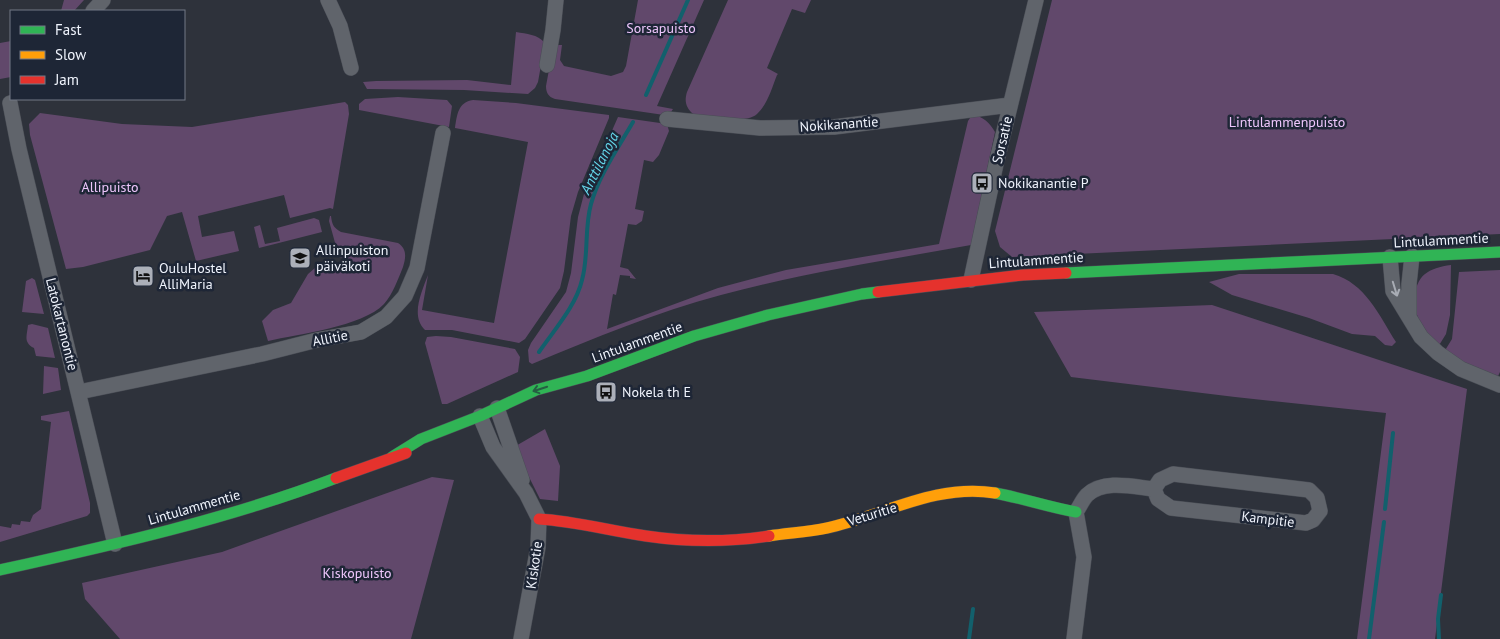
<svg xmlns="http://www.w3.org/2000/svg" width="1500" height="639" viewBox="0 0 1500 639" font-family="'PT Sans',sans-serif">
	<rect width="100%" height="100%" fill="#2e323b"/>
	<path fill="#61486b" d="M64 0H84L74 11H61Z
		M638 0H704L657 106 673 109 671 112 664 115 555 99C548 97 546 92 546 86L553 48 557 45H562L560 60 564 66 611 76 623 72 626 66Z
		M728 0H811L805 13 792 9 767 68 778 74 777 75C772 88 767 105 757 114 745 125 710 116 694 115 686 108 684 102 687 92Z
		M1052 0H1500V234L1012 257 1000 247 995 231Z
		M516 32C527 34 537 34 545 43L538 82 535 88 528 94 464 90 367 89 363 82 376 81 467 80 511 85Z
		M11 41V77L0 79V43Z
		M398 97 447 100 452 106 449 127 359 110V104L365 99Z
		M473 100 516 103 609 115V118L578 192 571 216 564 271 560 288 525 339 519 343 452 330H425C410 316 422 291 428 275L422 310 494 323 528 142 455 128C457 115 458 102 473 100Z
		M345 102 348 105 349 114 333 209 330 208 290 218 284 195 198 216 202 237 234 231 239 251 196 261 182 212 167 216 150 250 83 267 66 269 30 135 29 124 40 113 122 124 192 127Z
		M972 115C983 116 990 123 995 132L971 245C888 260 803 273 721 295 657 312 594 338 532 364L529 362 528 350 531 343 566 292 571 273 578 217 584 194 618 117 667 124 669 131 659 155 653 162 644 160 635 209 644 211 642 221 636 225 628 224 620 267 628 269 636 279 630 278V276L620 275 616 295 613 294 607 329 718 288 786 270 939 244 968 121Z
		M330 216H331C332 225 334 228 341 232L398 243C407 249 406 257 403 267 398 279 393 294 384 304 362 327 298 334 268 341L262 321 273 310 291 303 308 274 315 268 330 264 349 268 350 260 339 257 329 221Z
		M314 218 319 220 322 232 259 248 254 227 260 225 265 244 280 241 277 228Z
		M1451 265 1450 315 1446 334 1438 347C1432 340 1424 331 1420 323 1416 315 1416 308 1415 300 1415 275 1429 268 1451 265Z
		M1500 270V372L1497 378 1466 365 1444 352 1452 339 1459 272Z
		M1239 274H1333C1365 283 1379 315 1396 342L1392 346 1385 345 1375 336 1352 334 1309 318 1232 295 1209 282Z
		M32 278 35 280 44 314 22 312 26 281Z
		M1212 305 1467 389 1435 639H1357L1386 413 1235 397 1071 377 1034 312Z
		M32 324 48 328 55 358 36 356 34 348C23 342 27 336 28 325Z
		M436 336 451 337 515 349 520 357 518 372 447 404H442L425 343 427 337Z
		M44 366 58 368 61 390 43 394Z
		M69 411 90 503V513L87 516 0 542V526L11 528 12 524 20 525 21 521 30 522 33 515 41 509 51 422 41 420V416Z
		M545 429 560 466 558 501 540 499 514 447Z
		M432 477 454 480 411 639H120L85 599 82 583 222 552Z"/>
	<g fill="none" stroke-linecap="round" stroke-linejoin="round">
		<path stroke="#12606c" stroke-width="4" d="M646 95 688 0
			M539 352C554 330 576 306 582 280 589 255 584 229 591 204 599 175 618 148 633 122
			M1385 509 1393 433
			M969 639 973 609
			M1369 639 1384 522
			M1439 639 1438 619 1441 595"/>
		<g stroke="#4a4e56" stroke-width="16">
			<path id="street" d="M328 0 340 26 351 68
				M93 11 103 0
				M547 65 553 30 556 0
				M10 103 19 149 115 544
				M667 119 760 128 834 127 1010 105
				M1390 257 1393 291 1421 337 1438 353 1461 369 1500 385
				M971 280 996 164 1036 0
				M1409 316V284L1412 256
				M79 392 262 354 317 340 361 332 386 317 405 296 417 268 443 133
				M497 408 522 480
				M480 416 493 447 526 493 539 519 538 547 521 639
				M1074 639 1084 557 1076 512C1080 506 1083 499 1087 495 1104 479 1134 487 1154 489L1158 499 1171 508 1306 523 1313 520 1320 511 1317 498 1309 490 1173 474 1160 480 1154 489"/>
		</g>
		<g stroke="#4a4e56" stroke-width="12">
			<path id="fast" d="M1066 273 1500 252
				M392 457 421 439 480 416 536 390 587 376 694 336 768 315 862 294 878 292
				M995 493C1022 498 1048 507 1076 512
				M0 570C113 545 228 519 336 478"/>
		</g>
		<g stroke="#4a4e56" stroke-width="12">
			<path id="slow" d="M769 536C788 533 808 532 827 528 882 516 936 483 995 493"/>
		</g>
		<g stroke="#4a4e56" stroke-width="12">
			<path id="jam" d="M878 292 1023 275 1066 273
				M336 478 406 453
				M539 519C575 521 610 531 646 536 687 542 729 542 769 536"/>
		</g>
		<use href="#street" stroke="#60646b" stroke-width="15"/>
		<use href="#fast" stroke="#30b455" stroke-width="11"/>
		<use href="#slow" stroke="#ff9f0a" stroke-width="11"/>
		<use href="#jam" stroke="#e5322d" stroke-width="11"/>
	</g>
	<defs><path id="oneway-shaft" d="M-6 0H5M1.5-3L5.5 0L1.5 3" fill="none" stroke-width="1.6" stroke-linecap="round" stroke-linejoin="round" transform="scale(1.25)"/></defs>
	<use stroke="#a8acb4" href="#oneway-shaft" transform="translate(1395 289) rotate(73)"/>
	<use stroke="#255f42" href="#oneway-shaft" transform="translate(540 389) rotate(162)"/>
	<defs>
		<g id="bus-square" transform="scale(1.125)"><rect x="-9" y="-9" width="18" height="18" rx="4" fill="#acb0b9" stroke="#1e2636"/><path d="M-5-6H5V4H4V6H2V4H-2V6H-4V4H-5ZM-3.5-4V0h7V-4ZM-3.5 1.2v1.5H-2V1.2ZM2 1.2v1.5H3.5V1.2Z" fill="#111"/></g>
		<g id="school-square" transform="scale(1.125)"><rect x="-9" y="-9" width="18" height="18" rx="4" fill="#acb0b9" stroke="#1e2636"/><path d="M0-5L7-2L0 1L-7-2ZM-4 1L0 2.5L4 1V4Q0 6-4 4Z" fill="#111"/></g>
		<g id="hotel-square" transform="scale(1.125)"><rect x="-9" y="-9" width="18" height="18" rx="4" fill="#acb0b9" stroke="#1e2636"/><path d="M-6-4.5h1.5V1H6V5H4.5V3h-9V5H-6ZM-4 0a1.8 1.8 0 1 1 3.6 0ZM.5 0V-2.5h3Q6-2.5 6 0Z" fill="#111"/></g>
	</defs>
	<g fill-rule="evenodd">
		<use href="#bus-square" x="982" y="183"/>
		<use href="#school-square" x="300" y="258"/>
		<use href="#hotel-square" x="143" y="276"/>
		<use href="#bus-square" x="606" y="392"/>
	</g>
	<g text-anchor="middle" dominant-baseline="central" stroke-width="5" stroke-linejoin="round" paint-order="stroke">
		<g font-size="14" fill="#eec6fc" stroke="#1e2636">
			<text x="661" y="28">Sorsapuisto</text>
			<text x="1287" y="122">Lintulammenpuisto</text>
			<text x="110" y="187">Allipuisto</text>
			<text x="357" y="573">Kiskopuisto</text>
		</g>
		<g font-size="14" fill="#f0f4fd" stroke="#1e2636">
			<text transform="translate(839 124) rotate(-4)">Nokikanantie</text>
			<text transform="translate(1002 140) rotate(-77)">Sorsatie</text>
			<text transform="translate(1441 240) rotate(-3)">Lintulammentie</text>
			<text transform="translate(1036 260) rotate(-4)">Lintulammentie</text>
			<text transform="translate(62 324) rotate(76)">Latokartanontie</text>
			<text transform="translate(330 338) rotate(-11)">Allitie</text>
			<text transform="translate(637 342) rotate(-20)">Lintulammentie</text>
			<text transform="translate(194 507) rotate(-16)">Lintulammentie</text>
			<text transform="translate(872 514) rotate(-17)">Veturitie</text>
			<text transform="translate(1268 519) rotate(7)">Kampitie</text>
			<text transform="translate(534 565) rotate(-82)">Kiskotie</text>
		</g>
		<g font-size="14" fill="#f0f4fd" stroke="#1e2636" text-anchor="start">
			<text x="998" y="183">Nokikanantie P</text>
			<text x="316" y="250">Allinpuiston<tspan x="316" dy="16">päiväkoti</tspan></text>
			<text x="159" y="268">OuluHostel<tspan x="159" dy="16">AlliMaria</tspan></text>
			<text x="622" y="392">Nokela th E</text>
		</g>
		<g font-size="15" font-style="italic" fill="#64d6ea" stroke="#1e2636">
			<text transform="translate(599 163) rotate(-63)">Anttilanoja</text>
		</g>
	</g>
	<rect x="10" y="10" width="175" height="90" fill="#1e2636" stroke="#727886"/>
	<rect x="20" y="26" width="25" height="8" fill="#30b455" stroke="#727886"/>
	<text x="55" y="35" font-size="15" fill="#f0f4fd">Fast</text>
	<rect x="20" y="51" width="25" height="8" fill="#ff9f0a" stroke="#727886"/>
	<text x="55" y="60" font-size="15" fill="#f0f4fd">Slow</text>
	<rect x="20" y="76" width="25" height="8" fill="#e5322d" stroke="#727886"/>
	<text x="55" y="85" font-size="15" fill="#f0f4fd">Jam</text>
</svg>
